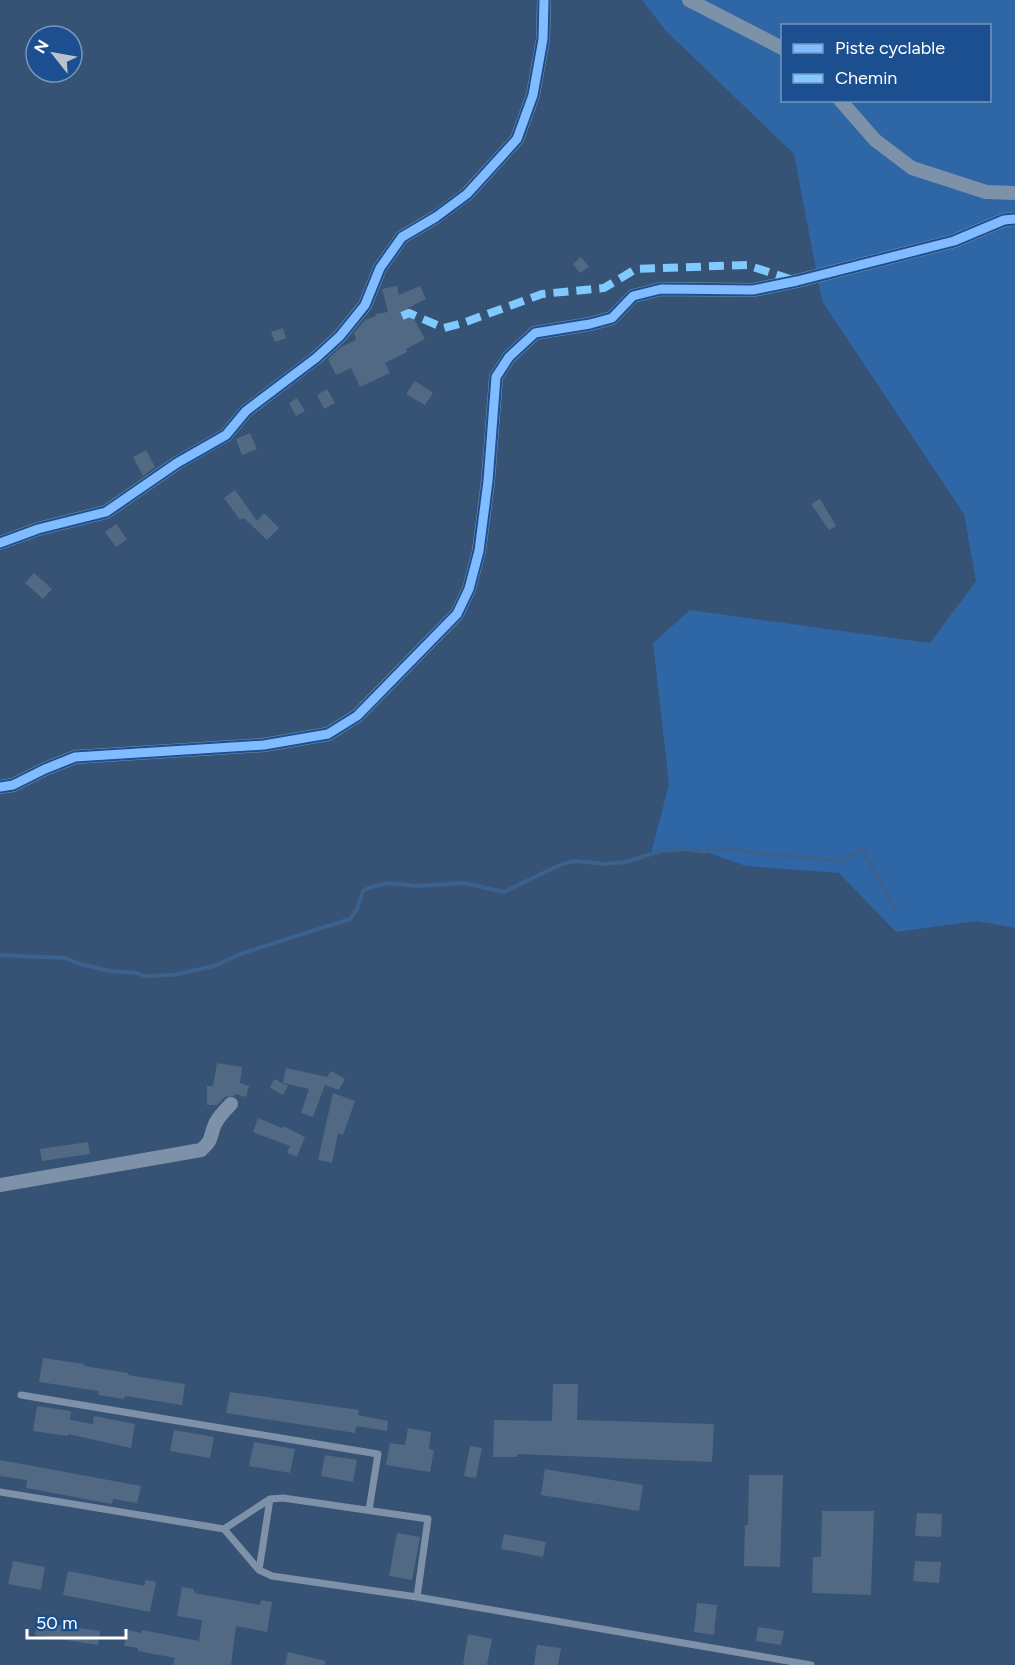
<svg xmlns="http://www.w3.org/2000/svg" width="1015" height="1665" viewBox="0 0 1015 1665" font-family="Figtree,sans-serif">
	<rect width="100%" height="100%" fill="#365274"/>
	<path fill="#2f66a5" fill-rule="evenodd" d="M642 0H1015V928L977 921 896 932 839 873 746 866 700 850 651 854 669 784 653 643 690 610 930 643 976 581 964 514 822 301 794 154 666 31ZM782 26H990V100H782Z"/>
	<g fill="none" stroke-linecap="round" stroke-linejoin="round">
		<path stroke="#3b618d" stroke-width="4" d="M0 955 65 958 80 964 110 971 137 973 144 976 173 975 214 966 243 953 350 919 357 909 363 891 371 887 388 883 417 886 464 883 504 892 562 864 576 861 605 864 625 862 665 850 680 848 704 852 713 848 841 861 862 849 896 910"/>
	</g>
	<path fill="#526984" d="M581 257 589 267 580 273 573 264Z
		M397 286 399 295 420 286 426 299 408 308 425 339 406 349 407 352 385 363 390 373 360 387 351 368 336 375 328 359 341 347 356 340 354 333 365 320 376 316 375 314 388 312 382 289Z
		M283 328 286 338 275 342 271 332Z
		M415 381 433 393 425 405 406 394Z
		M327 389 335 403 324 409 317 395Z
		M297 398 305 411 296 416 289 403Z
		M250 433 257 449 242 455 236 439Z
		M146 450 155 467 143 476 133 457Z
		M235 490 257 521 264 513 279 528 267 540 244 518 240 520 224 498Z
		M820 499 836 526 829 530 811 504Z
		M116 524 127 539 116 547 105 532Z
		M34 573 52 589 43 599 25 583Z
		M217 1063 242 1067 240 1083 249 1086 246 1097 235 1094 234 1096 225 1097 217 1105H207V1086H213Z
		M286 1068 327 1077 331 1071 345 1079 339 1090 325 1085 313 1117 301 1113 309 1089 283 1083Z
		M274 1079 288 1086 283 1095 270 1088Z
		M333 1093 355 1101 343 1135 338 1133 332 1163 318 1160Z
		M258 1118 282 1128 283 1126 305 1137 297 1157 287 1153 290 1146 253 1132Z
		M88 1142 90 1154 42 1161 40 1149Z
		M43 1358 84 1364V1366L128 1373V1375L185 1384 182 1405 125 1396 124 1399 98 1395 99 1391 39 1382Z
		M553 1384H578L577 1420 714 1424 712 1462 518 1454 517 1457H493L494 1420 552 1421Z
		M230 1392 359 1410 358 1415 388 1421 387 1431 356 1426 355 1433 226 1413Z
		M37 1406 71 1411 70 1420 93 1424 94 1416 135 1424 131 1448 68 1434V1436L33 1431Z
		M408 1428 431 1432 429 1449 434 1450 430 1472 386 1465 390 1443 405 1445Z
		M174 1430 214 1437 210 1458 170 1451Z
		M254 1442 295 1449 290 1473 249 1466Z
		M470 1446 482 1448 476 1478 464 1476Z
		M325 1455 357 1460 353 1482 321 1476Z
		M0 1460 141 1486 137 1503 113 1499 112 1504 26 1488 27 1480 0 1476Z
		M545 1469 643 1485 639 1511 541 1495Z
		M749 1475H783L780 1567 744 1566 745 1525H748Z
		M822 1511H874L871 1595 812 1593 813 1557H821Z
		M917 1513 942 1514 941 1537 915 1536Z
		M397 1533 420 1537 412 1580 389 1576Z
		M504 1534 546 1542 543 1557 501 1549Z
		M13 1561 45 1567 41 1590 8 1584Z
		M915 1561 941 1562 939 1583 913 1581Z
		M68 1571 144 1586 146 1580 156 1582 150 1612 63 1595Z
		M182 1587 194 1589V1593L260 1605 261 1600 272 1602 267 1632 236 1626 231 1665H173L175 1658 138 1651V1648L124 1646 127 1630 141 1633 142 1630 199 1641 202 1620 177 1616Z
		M697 1603 717 1605 714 1635 694 1632Z
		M37 1622 100 1631 98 1645 35 1635Z
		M758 1627 784 1631 781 1645 756 1641Z
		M468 1634 492 1639 487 1665H463Z
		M537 1645 561 1648 558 1665H534Z
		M288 1652 326 1661 325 1665H285Z"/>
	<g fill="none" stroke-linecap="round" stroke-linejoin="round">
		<path stroke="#7d92a8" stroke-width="7" d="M21 1395 378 1454 369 1510
			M0 1492 224 1529 259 1570 272 1576 417 1597 811 1665
			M224 1529 270 1499 283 1498 428 1519 417 1597
			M259 1570 270 1499"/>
		<path stroke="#7d92a8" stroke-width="14" d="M689 0 782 48
			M840 100 875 140 912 168 986 192 1015 193
			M0 543 38 529 106 512 177 463 226 435 246 411 316 358 340 336 365 305 380 268 402 237 436 217 467 194 517 139 533 95 543 39 544 0
			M0 787 13 785 45 769 75 757 264 745 328 734 357 716 457 614 469 589 479 551 488 481 496 377 509 357 535 333 590 324 612 318 633 296 661 289 753 290 797 281 954 241 1004 220 1015 219
			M0 1185 201 1150C214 1138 209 1138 215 1124 219 1116 225 1110 231 1104"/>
		<path stroke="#80caff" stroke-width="8" stroke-dasharray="15 8" stroke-linecap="butt" d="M402 316 409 313 444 328 463 323 542 294 604 288 636 269 747 265 793 280"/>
		<g stroke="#1b4f8f" stroke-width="13">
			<path id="cycleway" d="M0 543 38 529 106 512 177 463 226 435 246 411 316 358 340 336 365 305 380 268 402 237 436 217 467 194 517 139 533 95 543 39 544 0
				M0 787 13 785 45 769 75 757 264 745 328 734 357 716 457 614 469 589 479 551 488 481 496 377 509 357 535 333 590 324 612 318 633 296 661 289 753 290 797 281 954 241 1004 220 1015 219"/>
		</g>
		<use href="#cycleway" stroke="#80bcff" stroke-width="9"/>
	</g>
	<rect x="781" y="24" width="210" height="78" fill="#1b4f8f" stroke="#7695bc" stroke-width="1.5"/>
	<rect x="793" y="44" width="30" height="9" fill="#80bcff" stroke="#7695bc" stroke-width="1.5"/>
	<text x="835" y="54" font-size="18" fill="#ffffff">Piste cyclable</text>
	<rect x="793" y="74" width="30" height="9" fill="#80caff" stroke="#7695bc" stroke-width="1.5"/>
	<text x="835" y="84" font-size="18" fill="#ffffff">Chemin</text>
	<g transform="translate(54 54) rotate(301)"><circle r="28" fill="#1b4f8f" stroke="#7695bc" stroke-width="1.5"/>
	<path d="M0-4.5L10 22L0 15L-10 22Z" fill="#b9c2ce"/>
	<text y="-9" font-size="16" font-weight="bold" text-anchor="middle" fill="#ffffff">N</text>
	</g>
	<path d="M27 1629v9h99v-9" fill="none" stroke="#ffffff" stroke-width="3"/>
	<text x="36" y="1629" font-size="18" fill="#ffffff" stroke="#1b4f8f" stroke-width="4.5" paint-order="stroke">50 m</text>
</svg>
